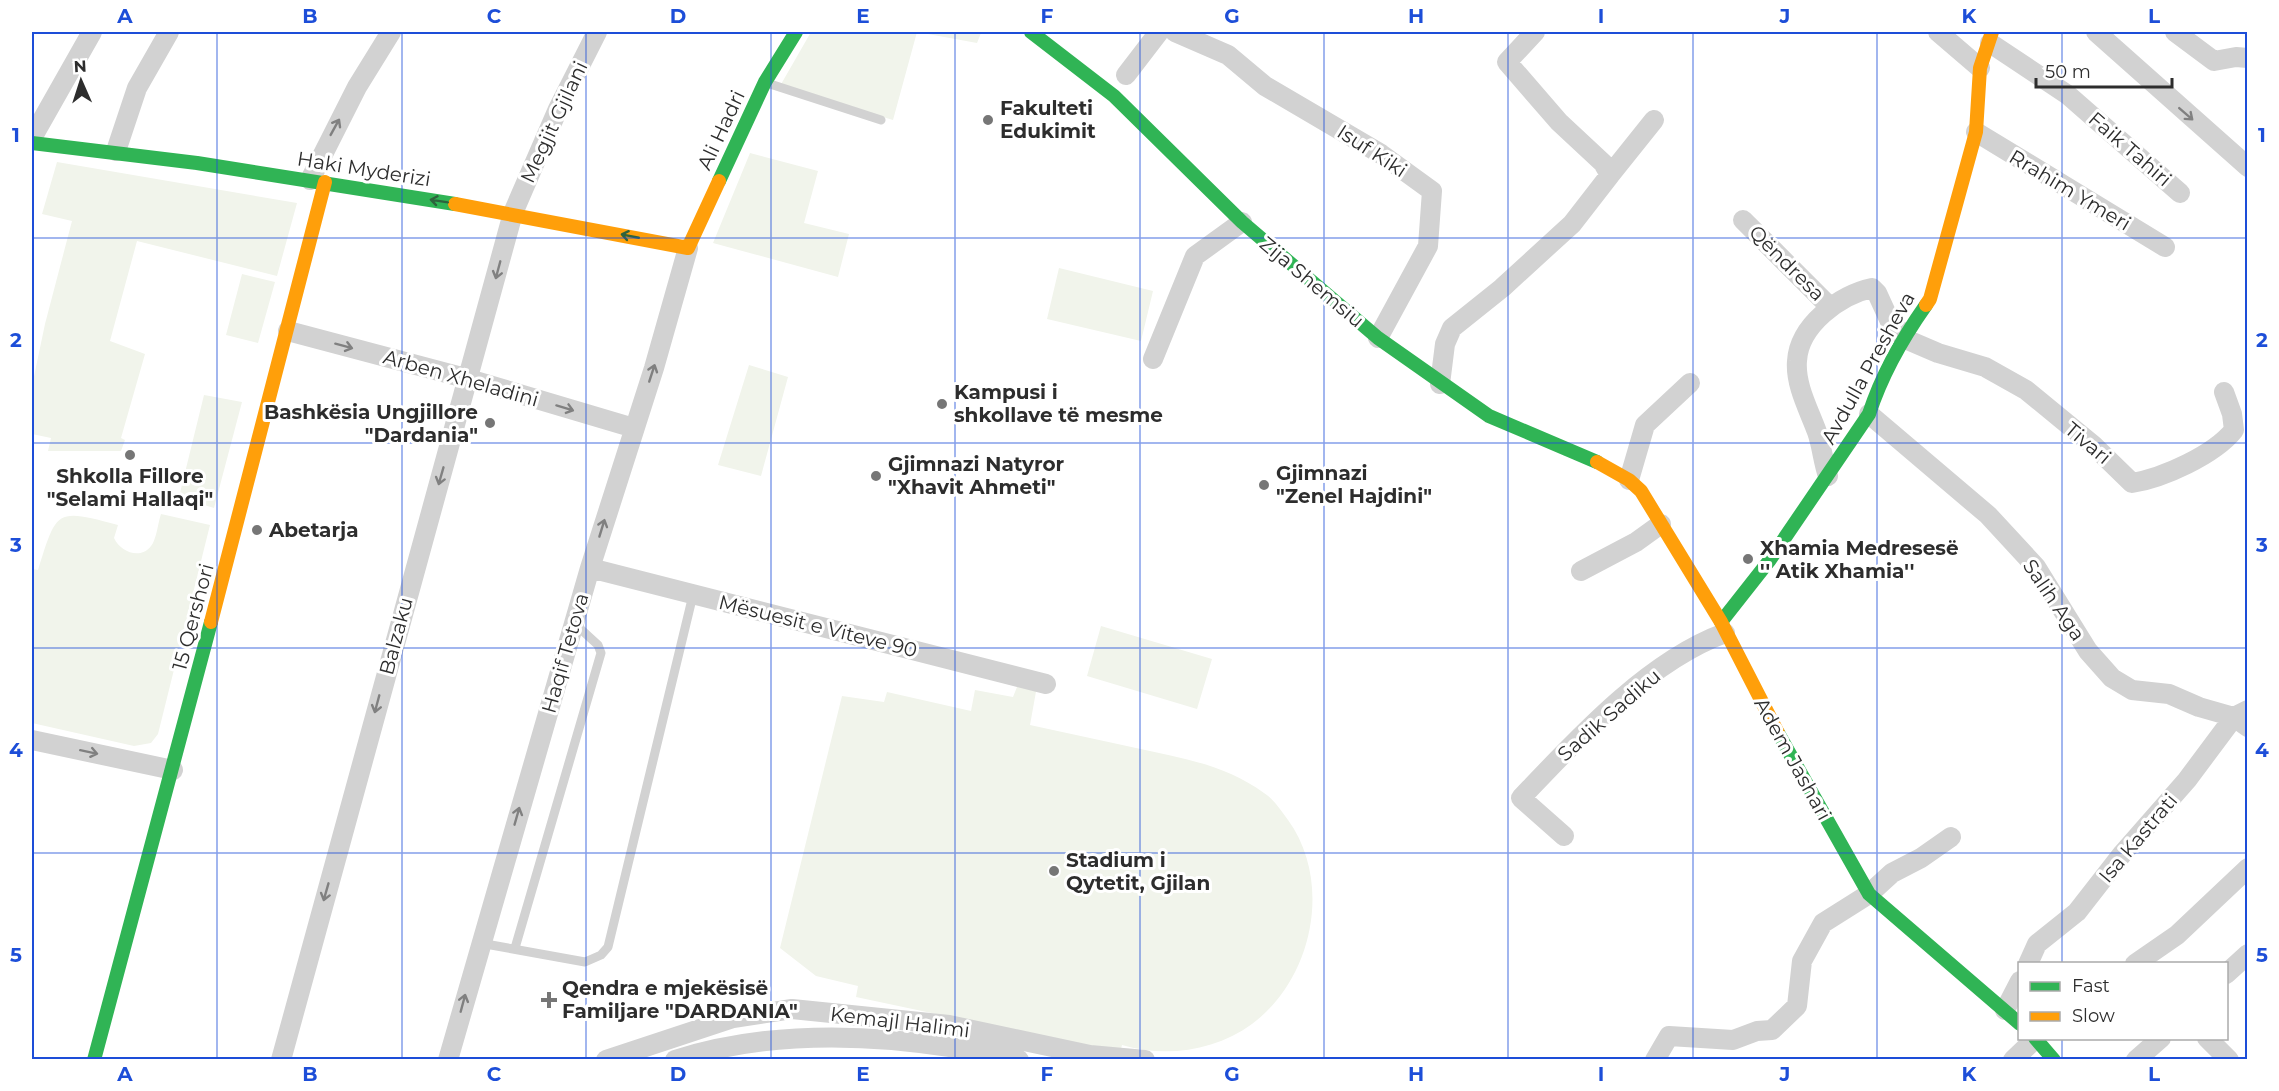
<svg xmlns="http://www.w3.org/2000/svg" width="2279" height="1091" viewBox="0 0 2279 1091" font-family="Montserrat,sans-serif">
	<rect width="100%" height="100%" fill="#fff"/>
	<path fill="#f1f4eb" d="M811 32H979L981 33 977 43 917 32 893 120 780 86Z
		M750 153 818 171 804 223 849 234 838 277 713 243Z
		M57 162 297 203 277 276 137 241 110 341 145 354 121 438 125 440 121 451H48L51 438 32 434V386L45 324 72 221 42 214Z
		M1059 268 1153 291 1141 341 1047 319Z
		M242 274 275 282 258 343 226 335Z
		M749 365 788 377 761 476 718 465Z
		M204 395 242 402 214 508 179 497Z
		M161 514 210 525 158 734 151 743 134 746 32 723V569L38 570C57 510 55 508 118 525L114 538C121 553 143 561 153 543 157 535 158 523 161 514Z
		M1101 626 1212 659 1197 709 1087 676Z
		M1019 682 1037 686 1030 725C1065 733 1101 740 1136 748 1182 758 1226 765 1264 793 1274 799 1281 811 1288 820 1333 882 1313 979 1252 1024 1215 1051 1165 1058 1122 1045L1120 1053 856 997 858 986 816 976 780 948 842 696 884 702 887 692 971 711 975 690 1013 697Z"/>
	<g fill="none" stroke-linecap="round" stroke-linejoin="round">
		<path stroke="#d2d2d2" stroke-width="9" d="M767 83 881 120
			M480 943 585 962 601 955 608 947 693 595
			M515 948 601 653 598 645 574 623"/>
		<path stroke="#d2d2d2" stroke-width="20" d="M1175 32 1228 55 1265 86 1381 154 1432 191 1428 246 1378 338
			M1938 32 1980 68
			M2096 32 2248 167
			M2175 32 2214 61 2236 57 2248 58
			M1990 43 2068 95 2180 193
			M1126 75 1159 32
			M1976 132 2165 247
			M32 138 92 32
			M116 151 137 88 169 32
			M1610 175 1654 120
			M310 180 357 87 391 32
			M1743 220 1830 307
			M288 331 469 379 634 428
			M1903 338 1938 353 1985 367 2026 390 2093 445 2132 483C2163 478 2214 455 2234 430L2232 414 2224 392
			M1153 359 1195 256 1242 222
			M1440 384 1445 344 1452 328 1502 288 1572 224 1610 175 1603 163 1559 122 1507 62 1535 32
			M1869 414 1988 515 2036 567 2088 651 2112 678 2132 690 2169 694 2199 707 2234 717 2248 727
			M1828 476C1823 462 1822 446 1817 432 1809 410 1795 385 1797 361 1799 325 1840 295 1872 288L1877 293 1893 328 1906 333
			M1629 480 1645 425 1690 383
			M590 568 1046 684
			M1581 571 1636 542 1661 524
			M32 740 173 770
			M1564 836 1521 798C1577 739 1648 661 1725 633
			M2028 964 2037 944 2077 912 2123 853 2187 780 2234 717 2248 710
			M2135 964 2177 935 2248 868
			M2226 974 2248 954
			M2005 1010 2020 981
			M2207 1038 2229 1060
			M281 1060 513 213 558 109 597 32
			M448 1060 590 568 654 368 688 248
			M606 1060 733 1018 792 1009 949 1025 1090 1055
			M675 1060C766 1031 863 1033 956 1048 977 1051 999 1053 1019 1060
			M1088 1060 1090 1055 1145 1060
			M1655 1060 1669 1036 1733 1040 1757 1031 1772 1030 1797 1006 1802 961 1823 923 1869 894 1892 873 1921 858 1951 837
			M2013 1060 2035 1039
			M2136 1060 2161 1038"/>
		<path stroke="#30b455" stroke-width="14" d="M1031 32 1114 96 1242 222 1378 338 1489 416 1597 462
			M32 143 197 163 455 204
			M719 181 765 82 796 32
			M1721 622 1769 561 1869 414C1882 374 1902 339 1926 305
			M1778 733 1869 894 2020 1024
			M2035 1038 2054 1060
			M94 1060 211 622"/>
		<path stroke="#ff9f0a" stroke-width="14" d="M455 204 688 248 719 181
			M1926 305 1930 299 1976 132 1980 68 1992 32
			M1597 462 1629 480 1641 491 1721 622 1778 733
			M211 622 325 182"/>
	</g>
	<defs><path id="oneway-shaft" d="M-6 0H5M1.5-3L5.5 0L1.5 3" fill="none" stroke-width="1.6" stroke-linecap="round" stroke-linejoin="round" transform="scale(1.5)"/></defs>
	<g stroke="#808080">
		<use href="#oneway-shaft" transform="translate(2186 114) rotate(41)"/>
		<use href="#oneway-shaft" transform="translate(335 127) rotate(-61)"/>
		<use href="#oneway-shaft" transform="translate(498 270) rotate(105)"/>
		<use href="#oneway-shaft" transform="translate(344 346) rotate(15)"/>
		<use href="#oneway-shaft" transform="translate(652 373) rotate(-72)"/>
		<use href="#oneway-shaft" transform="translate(565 408) rotate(17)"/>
		<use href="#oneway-shaft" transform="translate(441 476) rotate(106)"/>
		<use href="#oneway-shaft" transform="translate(602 528) rotate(-73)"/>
		<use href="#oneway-shaft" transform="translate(377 704) rotate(105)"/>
		<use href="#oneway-shaft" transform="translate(89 752) rotate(12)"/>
		<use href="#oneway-shaft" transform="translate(517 816) rotate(-74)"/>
		<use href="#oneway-shaft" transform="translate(326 892) rotate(106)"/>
		<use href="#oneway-shaft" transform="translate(463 1003) rotate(-75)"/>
	</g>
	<g stroke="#2e633d">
		<use href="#oneway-shaft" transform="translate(439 201) rotate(-171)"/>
		<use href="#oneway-shaft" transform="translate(630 236) rotate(-169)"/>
	</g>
	<path fill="none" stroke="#1d4ed8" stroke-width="1.5" stroke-opacity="0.55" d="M217 32V1060M402 32V1060M586 32V1060M771 32V1060M955 32V1060M1140 32V1060M1324 32V1060M1508 32V1060M1693 32V1060M1877 32V1060M2062 32V964M32 238H2248M32 443H2248M32 648H2248M32 853H2248M2062 1038V1060"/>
	<g fill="#767676" stroke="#fff" stroke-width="2">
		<circle cx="988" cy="120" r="6"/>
		<circle cx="942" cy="404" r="6"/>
		<circle cx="490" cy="423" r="6"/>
		<circle cx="130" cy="455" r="6"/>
		<circle cx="876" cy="476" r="6"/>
		<circle cx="1264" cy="485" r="6"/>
		<circle cx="257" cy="530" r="6"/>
		<circle cx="1748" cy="559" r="6"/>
		<circle cx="1054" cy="871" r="6"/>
		<path d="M546 991h6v6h6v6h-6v6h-6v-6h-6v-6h6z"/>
	</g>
	<g text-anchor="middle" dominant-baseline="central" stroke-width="6" stroke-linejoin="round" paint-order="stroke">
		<g font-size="20" font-weight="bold" fill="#2d2d2d" stroke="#fff" text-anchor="start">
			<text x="1000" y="108">Fakulteti<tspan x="1000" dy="23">Edukimit</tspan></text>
			<text x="954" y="392">Kampusi i<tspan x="954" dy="23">shkollave të mesme</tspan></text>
			<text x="478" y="412" text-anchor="end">Bashkësia Ungjillore<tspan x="478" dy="23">"Dardania"</tspan></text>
			<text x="888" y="464">Gjimnazi Natyror<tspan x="888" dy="23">"Xhavit Ahmeti"</tspan></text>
			<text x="1276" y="473">Gjimnazi<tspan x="1276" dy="23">"Zenel Hajdini"</tspan></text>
			<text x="130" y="476" text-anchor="middle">Shkolla Fillore<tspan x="130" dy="23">"Selami Hallaqi"</tspan></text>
			<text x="269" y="530">Abetarja</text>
			<text x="1760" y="548">Xhamia Medresesë<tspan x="1760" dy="23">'' Atik Xhamia''</tspan></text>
			<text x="1066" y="860">Stadium i<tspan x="1066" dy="23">Qytetit, Gjilan</tspan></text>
			<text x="562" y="988">Qendra e mjekësisë<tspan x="562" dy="23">Familjare "DARDANIA"</tspan></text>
		</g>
		<g font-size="20" fill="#2d2d2d" stroke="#fff">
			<text transform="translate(554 122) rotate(-65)">Megjit Gjilani</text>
			<text transform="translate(721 130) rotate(-65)">Ali Hadri</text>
			<text transform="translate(2130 149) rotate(41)">Faik Tahiri</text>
			<text transform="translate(1372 151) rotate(33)">Isuf Kiki</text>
			<text transform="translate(364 169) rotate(9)">Haki Myderizi</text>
			<text transform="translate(2070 190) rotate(31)">Rrahim Ymeri</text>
			<text transform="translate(1787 263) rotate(45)">Qëndresa</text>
			<text transform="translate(1312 282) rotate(40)">Zija Shemsiu</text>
			<text transform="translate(1868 368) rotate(-61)">Avdulla Presheva</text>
			<text transform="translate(461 378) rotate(16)">Arben Xheladini</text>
			<text transform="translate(2088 443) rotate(40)">Tivari</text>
			<text transform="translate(2054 600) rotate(56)">Salih Aga</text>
			<text transform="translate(193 617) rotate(-75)">15 Qershori</text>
			<text transform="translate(818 626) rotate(14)">Mësuesit e Viteve 90</text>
			<text transform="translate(396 636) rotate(-75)">Balzaku</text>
			<text transform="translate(565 653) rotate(-74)">Haqif Tetova</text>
			<text transform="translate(1609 715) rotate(-41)">Sadik Sadiku</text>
			<text transform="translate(1793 759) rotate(61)">Adem Jashari</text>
			<text transform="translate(2138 838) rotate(-50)">Isa Kastrati</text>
			<text transform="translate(900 1022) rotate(7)">Kemajl Halimi</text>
		</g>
	</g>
	<rect width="2279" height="1091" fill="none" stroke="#ffffff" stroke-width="66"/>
	<rect x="2018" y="962" width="210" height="78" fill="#ffffff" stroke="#ababab" stroke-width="1.5"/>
	<rect x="2030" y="982" width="30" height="9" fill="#30b455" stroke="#ababab" stroke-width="1.5"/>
	<text x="2072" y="992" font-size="18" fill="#2d2d2d">Fast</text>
	<rect x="2030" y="1012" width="30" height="9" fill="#ff9f0a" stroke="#ababab" stroke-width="1.5"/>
	<text x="2072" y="1022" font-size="18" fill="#2d2d2d">Slow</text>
	<g transform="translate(81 81) rotate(357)" stroke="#ffffff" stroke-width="4.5" paint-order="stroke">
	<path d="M0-4.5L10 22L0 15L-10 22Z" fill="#2d2d2d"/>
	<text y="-9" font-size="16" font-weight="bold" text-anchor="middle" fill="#2d2d2d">N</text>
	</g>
	<path d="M2036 78v9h136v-9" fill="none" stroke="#2d2d2d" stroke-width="3"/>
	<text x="2045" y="78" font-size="18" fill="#2d2d2d" stroke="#ffffff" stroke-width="4.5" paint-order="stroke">50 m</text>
	<rect x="33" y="33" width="2213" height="1025" fill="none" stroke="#1d4ed8" stroke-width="2"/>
	<g font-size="20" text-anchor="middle" font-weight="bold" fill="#1d4ed8">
		<text x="125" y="23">A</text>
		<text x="310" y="23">B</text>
		<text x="494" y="23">C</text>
		<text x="678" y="23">D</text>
		<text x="863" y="23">E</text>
		<text x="1047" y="23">F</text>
		<text x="1232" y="23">G</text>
		<text x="1416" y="23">H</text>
		<text x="1601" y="23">I</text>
		<text x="1785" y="23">J</text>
		<text x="1969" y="23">K</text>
		<text x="2154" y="23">L</text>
		<text x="16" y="142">1</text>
		<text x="2262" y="142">1</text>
		<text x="16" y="347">2</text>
		<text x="2262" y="347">2</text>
		<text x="16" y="552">3</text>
		<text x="2262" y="552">3</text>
		<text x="16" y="757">4</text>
		<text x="2262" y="757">4</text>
		<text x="16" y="962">5</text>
		<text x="2262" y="962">5</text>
		<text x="125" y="1081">A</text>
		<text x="310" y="1081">B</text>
		<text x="494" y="1081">C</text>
		<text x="678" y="1081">D</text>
		<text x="863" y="1081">E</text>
		<text x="1047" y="1081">F</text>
		<text x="1232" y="1081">G</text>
		<text x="1416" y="1081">H</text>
		<text x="1601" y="1081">I</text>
		<text x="1785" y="1081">J</text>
		<text x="1969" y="1081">K</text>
		<text x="2154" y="1081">L</text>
	</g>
</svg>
